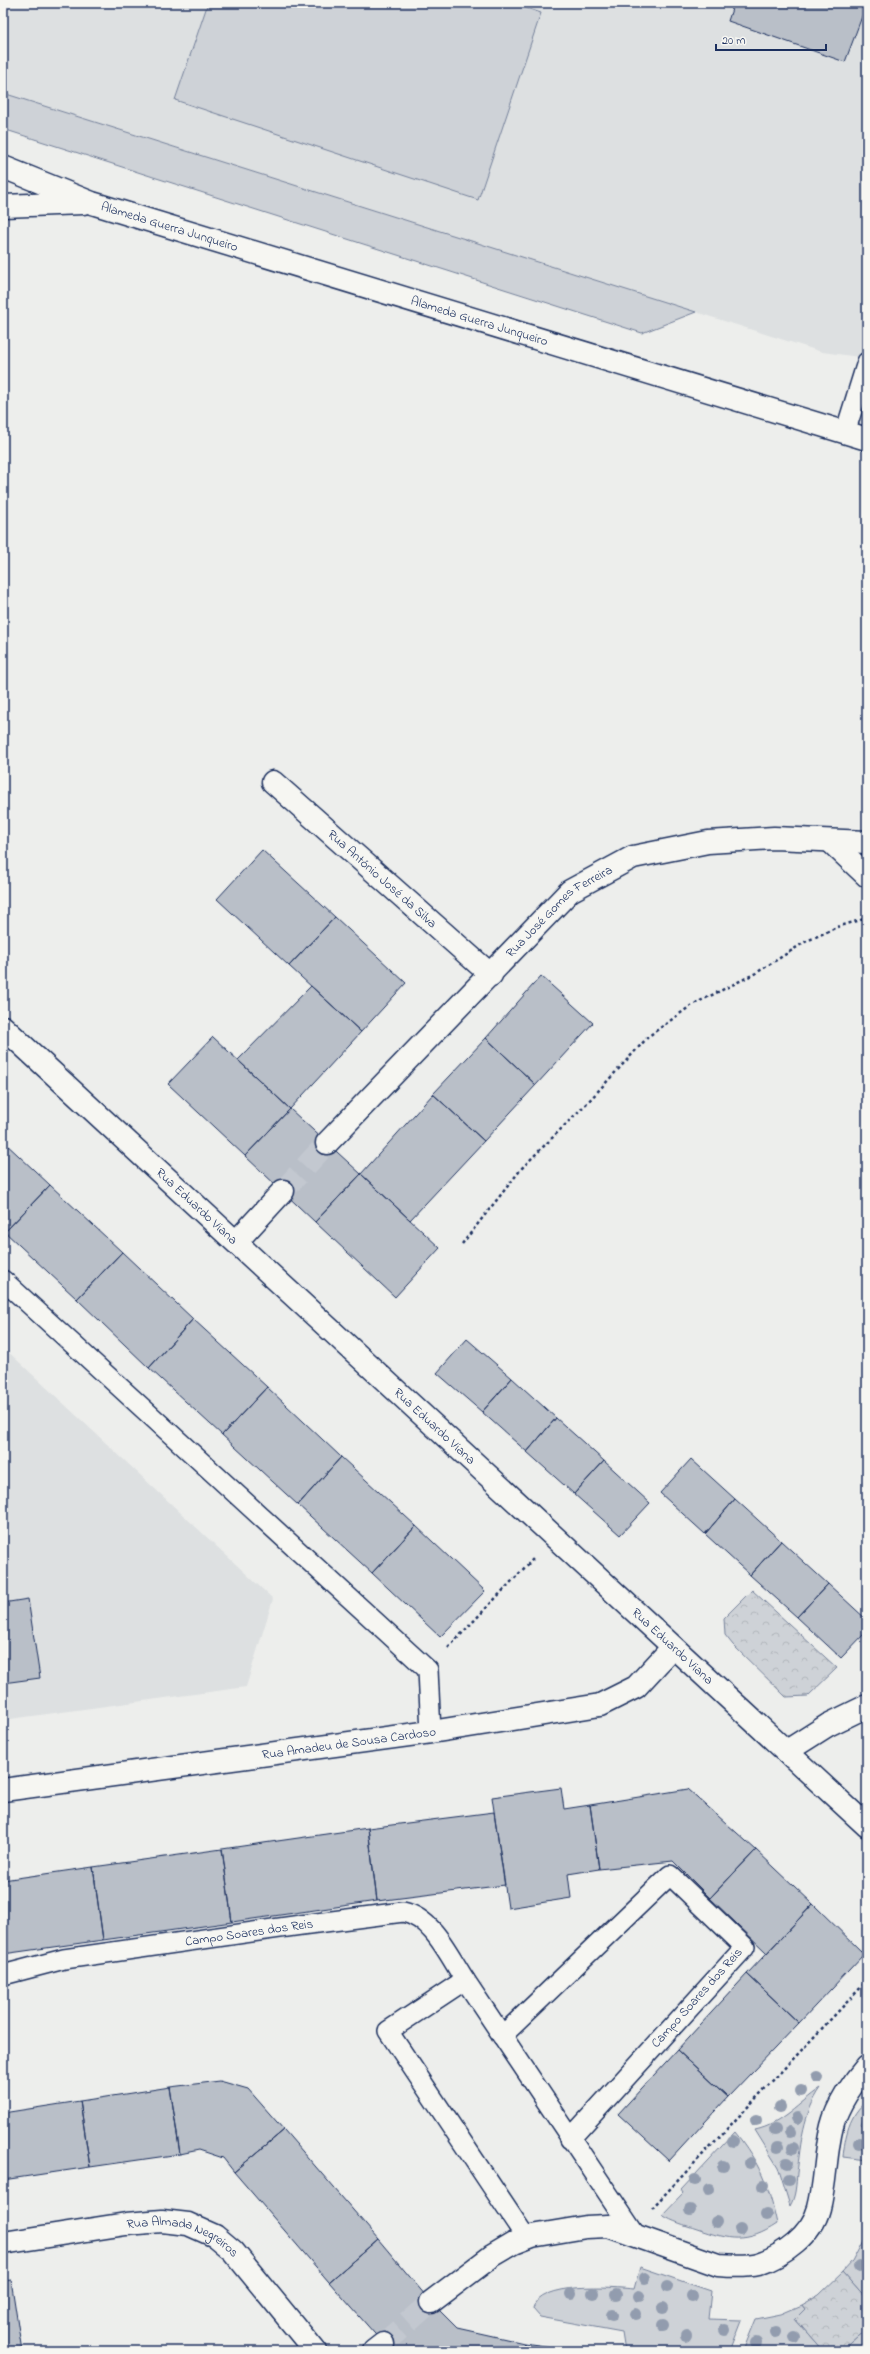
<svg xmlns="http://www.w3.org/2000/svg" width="870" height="2354" viewBox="0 0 870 2354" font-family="'Indie Flower',sans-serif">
	<defs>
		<pattern id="forest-crowns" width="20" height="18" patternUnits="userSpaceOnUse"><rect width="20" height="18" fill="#ced2d7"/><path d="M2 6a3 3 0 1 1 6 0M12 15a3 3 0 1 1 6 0" fill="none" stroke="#b0b5bb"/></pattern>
	</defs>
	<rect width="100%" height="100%" fill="#edeeec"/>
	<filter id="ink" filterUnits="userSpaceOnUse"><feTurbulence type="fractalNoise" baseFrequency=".025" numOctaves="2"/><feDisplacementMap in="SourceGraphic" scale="8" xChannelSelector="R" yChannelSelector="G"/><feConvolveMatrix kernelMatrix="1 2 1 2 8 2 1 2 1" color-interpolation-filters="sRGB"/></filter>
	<g filter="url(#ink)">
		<path fill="#dde0e1" d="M3 3H867V358L822 352 3 93Z
			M3 1347 273 1599 246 1687 3 1720Z"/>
		<path fill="#ced2d7" stroke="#74809a" d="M208 3H512L541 13 478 200 175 100Z
			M3 93 696 312 642 333 3 129Z
			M821 2088C803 2114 801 2142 797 2173 796 2184 796 2196 790 2206L778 2167 755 2130C783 2124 798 2103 821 2088Z
			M867 2101V2109L861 2124 867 2130V2160L843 2157C845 2137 849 2114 867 2101Z
			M735 2132C759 2162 769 2186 777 2224 747 2244 729 2240 697 2229 685 2225 673 2222 662 2215L683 2193 681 2190Z
			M867 2233V2299L843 2272 852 2262Z
			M640 2267 711 2291 708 2319 742 2320 730 2351H625L622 2332 540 2317 533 2309C539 2281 613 2287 634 2289Z
			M802 2305 805 2309 795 2319 823 2351H743L756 2319 781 2314Z
			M867 2329V2351H842Z"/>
		<path fill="url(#forest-crowns)" stroke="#74809a" d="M752 1590 837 1668 808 1696 786 1697 733 1645 725 1635 724 1618Z
			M843 2272 867 2299V2329L842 2351H823L795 2319 805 2309 802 2305 819 2295Z"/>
		<path fill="#b9bfc8" stroke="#1b2f5e" d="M734 3H867L845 62 728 21Z
			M262 850 335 917 289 966 217 899Z
			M335 917 406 983 361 1032 289 966Z
			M541 976 593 1023 536 1085 486 1038Z
			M311 986 361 1032 290 1109 238 1060Z
			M213 1037 290 1109 245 1156 168 1084Z
			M486 1038 536 1085 484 1141 433 1094Z
			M433 1094 484 1141 410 1220 361 1174Z
			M290 1109 361 1174 315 1222 245 1156Z
			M3 1141 50 1185 5 1232 3 1230Z
			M361 1174 440 1248 395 1297 315 1222Z
			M50 1185 122 1252 77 1299 5 1232Z
			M122 1252 193 1319 149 1368 77 1299Z
			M193 1319 267 1387 222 1435 149 1368Z
			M467 1339 512 1378 482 1412 437 1373Z
			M512 1378 556 1418 527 1452 482 1412Z
			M267 1387 341 1457 298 1505 222 1435Z
			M556 1418 604 1461 574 1494 527 1452Z
			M341 1457 416 1526 372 1573 298 1505Z
			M691 1459 735 1499 705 1534 660 1493Z
			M604 1461 650 1503 620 1535 574 1494Z
			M735 1499 781 1541 750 1575 705 1534Z
			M416 1526 485 1591 440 1637 372 1573Z
			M781 1541 828 1584 797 1617 750 1575Z
			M828 1584 867 1620V1631L841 1658 797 1617Z
			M28 1599 40 1678 3 1683V1603Z
			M561 1788 564 1809 590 1805 599 1869 568 1874 571 1898 508 1908 492 1797Z
			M688 1789 756 1850 710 1898 673 1861 599 1869 590 1805Z
			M494 1812 505 1885 377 1901 368 1828Z
			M368 1828 377 1901 232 1922 222 1849Z
			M222 1849 232 1922 103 1940 93 1867Z
			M756 1850 813 1904 767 1953 710 1898Z
			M93 1867 103 1940 3 1954V1880Z
			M813 1904 864 1954 799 2023 747 1974Z
			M747 1974 799 2023 728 2097 677 2050Z
			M677 2050 728 2097 669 2161 618 2114Z
			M220 2081 248 2089 284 2130 234 2172 223 2158 199 2150 180 2154 170 2087Z
			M170 2087 180 2154 90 2167 80 2101Z
			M80 2101 90 2167 3 2180V2113Z
			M284 2130 378 2239 329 2282 234 2172Z
			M378 2239 431 2302 457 2328 524 2343 523 2351H390L329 2282Z
			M11 2280 22 2351H3V2281Z
			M524 2343 580 2351H523Z"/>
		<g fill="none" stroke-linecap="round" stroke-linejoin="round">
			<path stroke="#c3c8d0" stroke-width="22" stroke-dasharray="22 11" stroke-linecap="butt" d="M283 1191 327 1143
				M383 2344 431 2302"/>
			<g stroke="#1b2f5e" stroke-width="22">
				<g id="service">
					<path d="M845 433 867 362"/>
					<path d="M3 1280 428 1670 431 1732"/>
					<path id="s1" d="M3 1975 64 1959 301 1925 403 1912C433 1918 449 1956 465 1980"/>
					<path d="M502 2036 670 1875 745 1947 570 2139"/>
					<path d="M527 2239 388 2031 465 1980 635 2234"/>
				</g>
			</g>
			<g stroke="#1b2f5e" stroke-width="25">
				<g id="minor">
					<path id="s2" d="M273 782 491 975"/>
					<path d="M830 841 867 876"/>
					<path id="s3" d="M3 1027 867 1826"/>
					<path id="s4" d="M327 1143 570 891 633 857 708 842 774 838 867 842"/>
					<path d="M237 1241 283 1191"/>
					<path d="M787 1751 828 1725 867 1706"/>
					<path id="s5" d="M3 1790 431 1732 600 1705 636 1687 673 1647"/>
					<path id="s6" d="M3 2243 126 2224 162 2221 188 2224 215 2236 233 2251 315 2351"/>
					<path d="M431 2302 492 2256 514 2243 532 2236 586 2227 608 2226 718 2265C731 2266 745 2267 758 2264 783 2256 812 2235 819 2208 826 2181 825 2153 832 2126 837 2106 853 2082 867 2066"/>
					<path d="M374 2351 383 2344"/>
				</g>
			</g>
			<g stroke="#1b2f5e" stroke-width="25">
				<g id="tertiary">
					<path id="s7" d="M3 167 92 203 867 439"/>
					<path d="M3 206 83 203"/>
				</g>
			</g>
			<path stroke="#1b2f5e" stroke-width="2.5" stroke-dasharray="3 3" stroke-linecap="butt" d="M462 1244 522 1168 588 1102 649 1036 692 1005 756 973 805 942 837 927 867 918
				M448 1648 533 1559
				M652 2208 867 1981"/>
			<use href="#service" stroke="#f6f6f2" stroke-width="19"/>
			<use href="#minor" stroke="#f6f6f2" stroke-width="22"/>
			<use href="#tertiary" stroke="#f6f6f2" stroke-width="22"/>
		</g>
		<g fill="#929cae">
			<circle cx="817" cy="2077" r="6"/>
			<circle cx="801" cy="2091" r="6"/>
			<circle cx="780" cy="2107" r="6"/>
			<circle cx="797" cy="2118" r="6"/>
			<circle cx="756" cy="2120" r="6"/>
			<circle cx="775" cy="2130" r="6"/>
			<circle cx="790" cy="2132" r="6"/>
			<circle cx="733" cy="2141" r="6"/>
			<circle cx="859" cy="2143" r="6"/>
			<circle cx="778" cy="2147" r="6"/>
			<circle cx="793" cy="2148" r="6"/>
			<circle cx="750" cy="2163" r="6"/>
			<circle cx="787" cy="2163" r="6"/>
			<circle cx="723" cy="2166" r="6"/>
			<circle cx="695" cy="2180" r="6"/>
			<circle cx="789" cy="2180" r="6"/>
			<circle cx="763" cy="2186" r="6"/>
			<circle cx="709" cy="2190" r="6"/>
			<circle cx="690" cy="2210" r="6"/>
			<circle cx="766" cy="2215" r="6"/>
			<circle cx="716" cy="2222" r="6"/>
			<circle cx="740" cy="2229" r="6"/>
			<circle cx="859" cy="2267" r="6"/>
			<circle cx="645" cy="2278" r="6"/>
			<circle cx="667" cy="2287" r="6"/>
			<circle cx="593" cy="2293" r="6"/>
			<circle cx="571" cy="2294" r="6"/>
			<circle cx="616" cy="2295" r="6"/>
			<circle cx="639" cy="2296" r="6"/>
			<circle cx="692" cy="2296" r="6"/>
			<circle cx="663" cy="2308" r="6"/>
			<circle cx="636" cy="2314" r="6"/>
			<circle cx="612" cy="2315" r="6"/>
			<circle cx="663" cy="2325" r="6"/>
			<circle cx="725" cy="2330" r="6"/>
			<circle cx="775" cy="2332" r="6"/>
			<circle cx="686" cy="2336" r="6"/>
			<circle cx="795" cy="2337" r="6"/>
			<circle cx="756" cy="2343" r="6"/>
		</g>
	</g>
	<g text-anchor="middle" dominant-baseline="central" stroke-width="4" stroke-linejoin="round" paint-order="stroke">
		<g font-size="13" fill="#1b2f5e" stroke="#f6f6f2">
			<text stroke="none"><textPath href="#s7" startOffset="177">Alameda Guerra Junqueiro</textPath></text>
			<text stroke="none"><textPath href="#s7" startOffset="501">Alameda Guerra Junqueiro</textPath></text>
			<text stroke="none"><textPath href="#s2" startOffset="146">Rua António José da Silva</textPath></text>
			<text stroke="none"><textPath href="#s4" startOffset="329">Rua José Gomes Ferreira</textPath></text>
			<text stroke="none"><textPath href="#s3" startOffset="264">Rua Eduardo Viana</textPath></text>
			<text stroke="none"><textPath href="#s3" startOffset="588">Rua Eduardo Viana</textPath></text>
			<text stroke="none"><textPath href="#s3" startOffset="912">Rua Eduardo Viana</textPath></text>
			<text stroke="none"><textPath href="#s5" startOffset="349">Rua Amadeu de Sousa Cardoso</textPath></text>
			<text stroke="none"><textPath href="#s1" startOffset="250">Campo Soares dos Reis</textPath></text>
			<text transform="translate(697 1998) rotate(-48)">Campo Soares dos Reis</text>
			<text stroke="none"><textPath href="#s6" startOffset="185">Rua Almada Negreiros</textPath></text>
		</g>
	</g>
	<rect width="870" height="2354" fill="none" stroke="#f6f6f2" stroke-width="16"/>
	<rect x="8" y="8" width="854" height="2338" fill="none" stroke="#1b2f5e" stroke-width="1.5" filter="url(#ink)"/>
	<path d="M716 44v6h110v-6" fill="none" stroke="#1b2f5e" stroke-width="2"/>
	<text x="722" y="44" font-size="12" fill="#1b2f5e" stroke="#f6f6f2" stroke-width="3" paint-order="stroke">20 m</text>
</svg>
